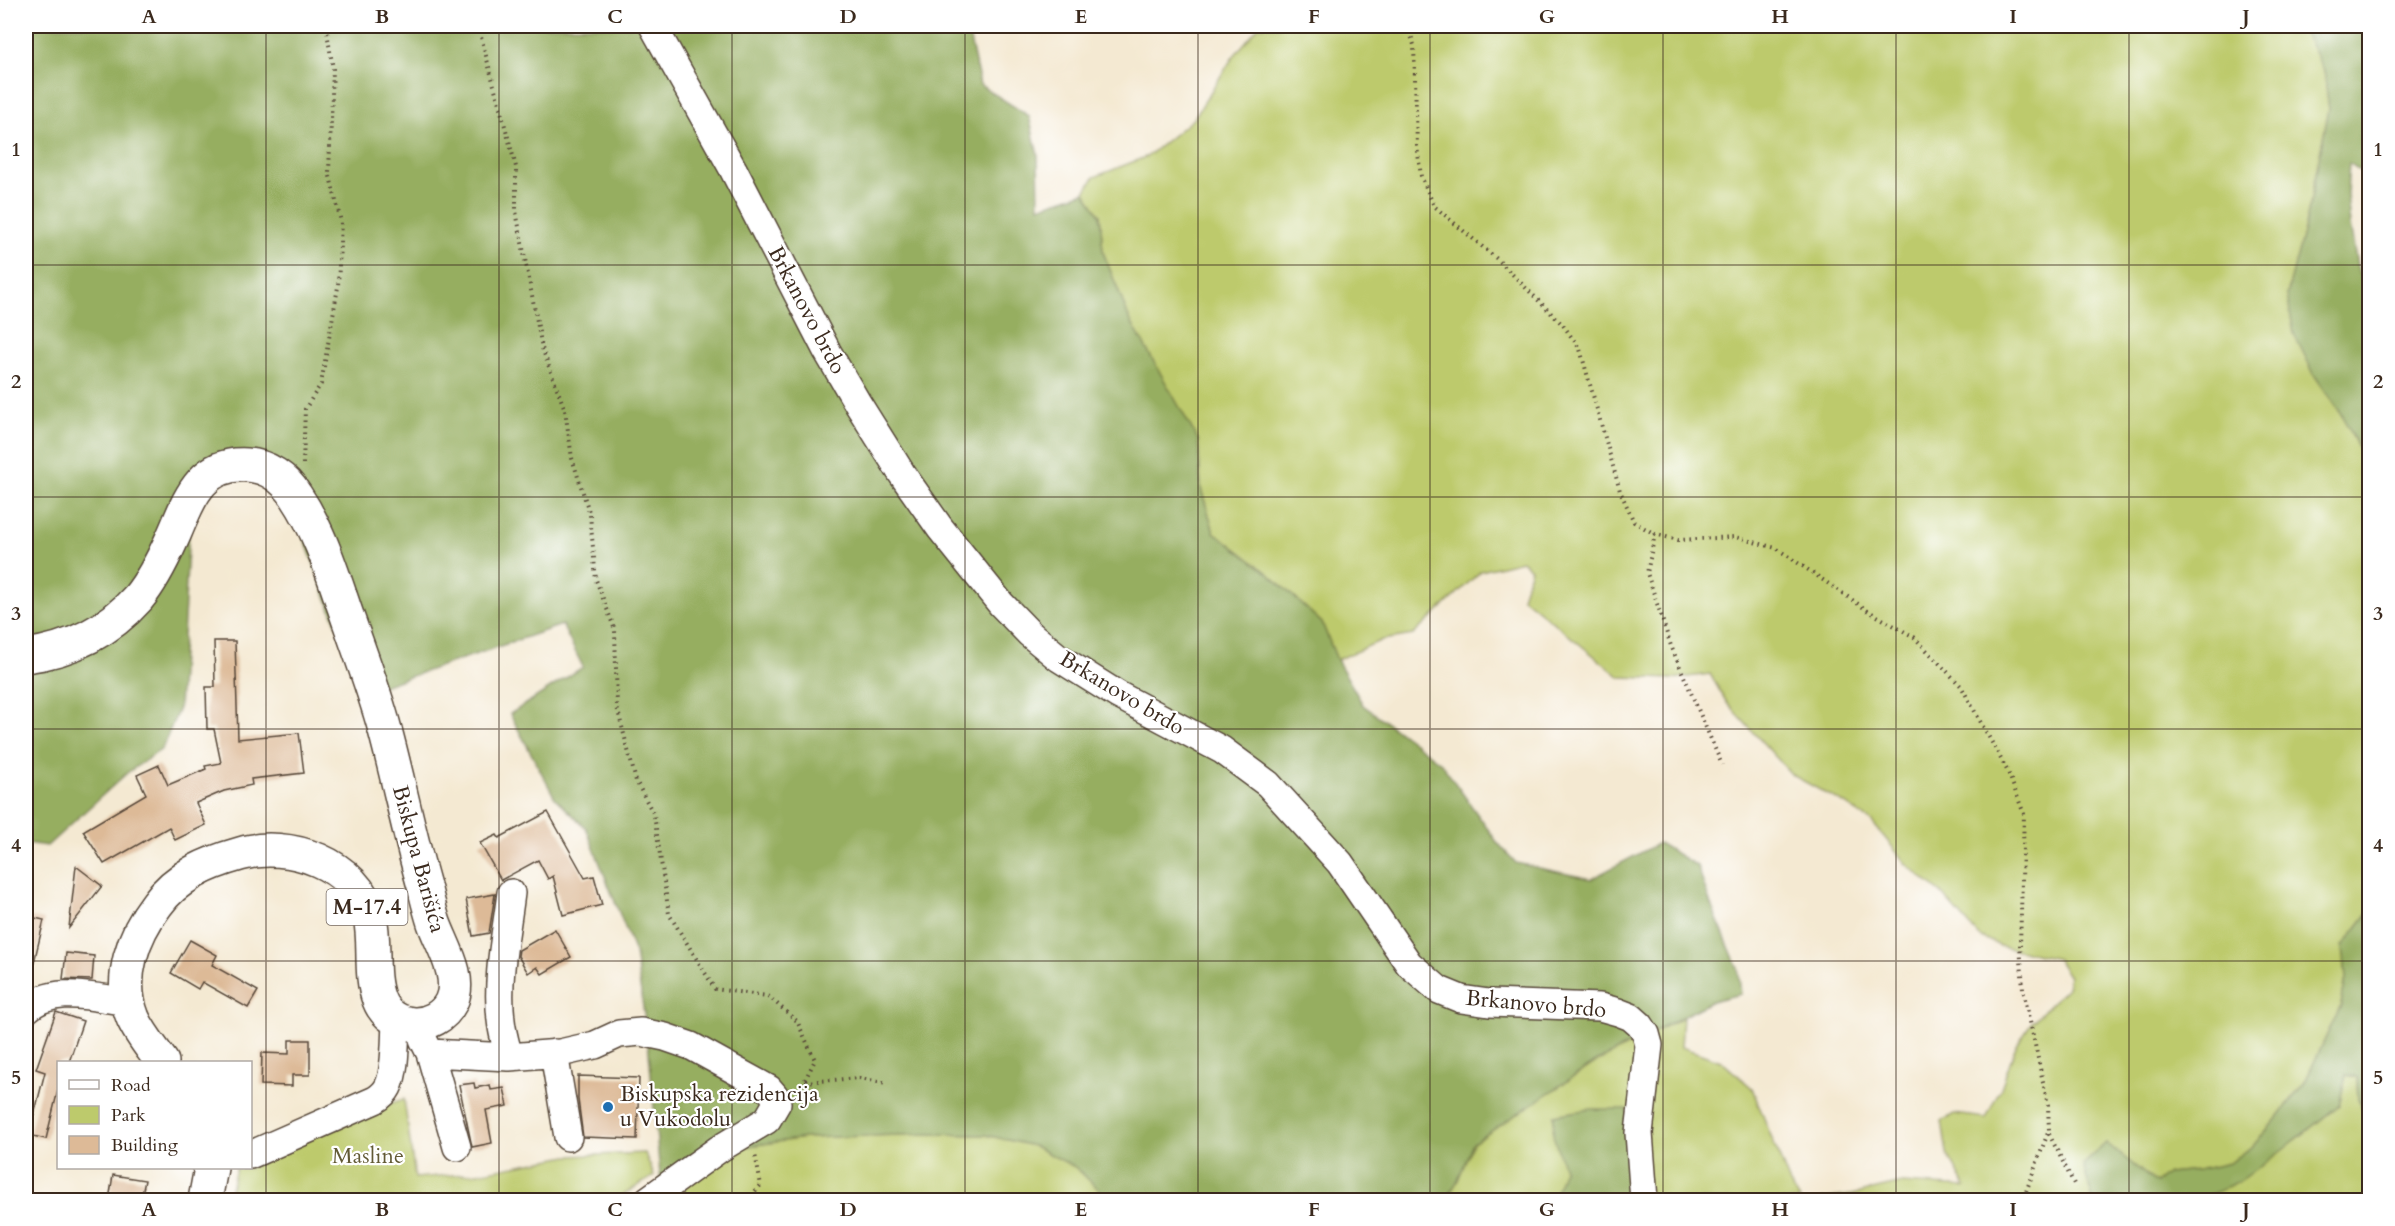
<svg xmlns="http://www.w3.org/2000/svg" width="2395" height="1226" viewBox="0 0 2395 1226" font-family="Cardo,serif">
	<rect width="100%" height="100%" fill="#fff"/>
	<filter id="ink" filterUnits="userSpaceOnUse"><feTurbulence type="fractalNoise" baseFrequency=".0167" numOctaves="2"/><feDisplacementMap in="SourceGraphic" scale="12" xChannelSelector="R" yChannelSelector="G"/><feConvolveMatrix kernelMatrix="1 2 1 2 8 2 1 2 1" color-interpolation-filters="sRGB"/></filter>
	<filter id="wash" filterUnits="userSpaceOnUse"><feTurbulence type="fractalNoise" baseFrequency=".008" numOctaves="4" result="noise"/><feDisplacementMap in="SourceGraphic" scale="24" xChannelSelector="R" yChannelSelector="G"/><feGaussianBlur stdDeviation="1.35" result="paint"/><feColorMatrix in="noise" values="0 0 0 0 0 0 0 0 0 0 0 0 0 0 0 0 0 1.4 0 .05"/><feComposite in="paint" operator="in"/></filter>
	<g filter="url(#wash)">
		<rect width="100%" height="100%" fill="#f4e9d2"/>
		<path fill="#bdca6c" stroke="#7c7a45" stroke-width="1.5" d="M1259 26H2300L2324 70 2329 109 2307 218 2287 295 2370 474 2369 912 2343 946 2346 978 2341 1005 2305 1082 2279 1116 2252 1147 2230 1163 2198 1170 2168 1173 2156 1183 2106 1143 2083 1165 2093 1200H1817L1851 1195 1902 1183 1966 1187 1947 1153 1942 1121 1954 1114 1986 1118 2001 1088 2015 1048 2031 1023 2067 988 2069 977 2057 959 2000 946 1979 936 1941 893 1907 865 1872 822 1842 802 1792 775 1727 703 1710 674 1673 679 1620 677 1522 597 1531 569 1522 561 1481 571 1413 635 1382 640 1337 660 1322 623 1269 574 1214 532 1201 489 1198 440 1129 318 1103 252 1100 215 1085 192 1094 177 1148 156 1194 118 1233 57Z
			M1683 1017 1681 1047 1721 1061 1752 1088 1790 1184 1800 1200H1446L1458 1180 1473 1143 1596 1062Z
			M2346 1075 2357 1077 2358 1099 2369 1125V1200H2193L2212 1194 2297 1139 2339 1105Z
			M404 1099 415 1178 477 1173 568 1156 645 1153 654 1176 615 1200H228L236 1168H250L307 1130Z
			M929 1134 986 1135 1034 1146 1075 1167 1104 1194 1149 1195 1175 1200H641L691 1154 805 1138Z"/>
		<path fill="#96ae60" stroke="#686c3f" stroke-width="1.5" d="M26 26H967L980 85 1029 116 1038 155 1039 207 1085 192 1100 215 1103 252 1129 318 1198 440 1201 489 1214 532 1269 574 1322 623 1337 660 1363 705 1441 763 1497 842 1516 863 1591 879 1659 843 1697 866 1711 905 1738 968 1741 994 1712 1001 1596 1062 1473 1143 1458 1180 1446 1200H1175L1149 1195 1104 1194 1075 1167 1034 1146 986 1135 929 1134 805 1138 691 1154 661 1186 648 1041 635 953 586 828 555 798 510 714 583 667 562 625 362 693 302 532 271 485 226 474 190 512 179 708 162 749 127 773 47 846 26 843Z
			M2300 26H2369V183L2366 174 2349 163 2347 194 2350 225 2358 271 2369 299V474L2353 436 2338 409 2315 376 2294 334 2287 295 2307 218 2329 109 2324 70Z
			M2369 912V1125L2358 1099 2357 1077 2346 1075 2339 1105 2275 1156 2241 1180 2212 1194 2193 1200H2093L2083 1165 2106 1143 2156 1183 2168 1173 2198 1170 2230 1163 2252 1147 2279 1116 2305 1082 2341 1005 2346 978 2343 946Z
			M1591 1109H1627L1636 1200H1553L1564 1169 1553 1135 1554 1115Z"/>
		<g id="blocks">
			<path fill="#ddba97" d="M214 641H235L238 739 299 733 304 773 251 779 252 785 224 791 196 803 206 825 175 840 169 827 104 864 83 831 146 794 137 775 159 765 168 785 206 769 205 766 221 763 214 729H207L206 687H215Z
				M548 812 585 878 594 876 602 905 563 915 553 876 548 879 538 860 501 880 480 843 497 835 499 838Z
				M76 866 102 886 69 928Z
				M495 894 489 933 473 936 466 899Z
				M26 916 44 920 32 971 26 970Z
				M555 929 571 957 542 974 537 967 528 973 518 956 519 950Z
				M190 940 217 955 212 965 258 991 248 1008 202 982 198 989 171 973Z
				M66 953 94 956 92 980 63 979Z
				M56 1012 83 1021 69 1062H58V1090L46 1139 29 1135 45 1072 36 1069Z
				M289 1040H310V1075H292V1086L261 1085 262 1053 289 1054Z
				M578 1076 639 1078 637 1139 583 1137 578 1099Z
				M474 1083 475 1088 490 1085 491 1090 504 1088 508 1106 486 1110 492 1143 472 1147 459 1085Z
				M113 1175 145 1180 141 1200H109Z"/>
		</g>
	</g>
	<g filter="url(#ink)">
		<use href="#blocks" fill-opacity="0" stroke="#574739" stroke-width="1.5"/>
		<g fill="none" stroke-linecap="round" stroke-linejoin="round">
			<g stroke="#574739" stroke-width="30">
				<path id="minor" d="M653 26 733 169 827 351 858 404 902 474 940 528 1001 604 1030 634 1059 658 1118 695 1222 750 1268 784 1340 863 1409 964 1439 990 1461 999 1489 1003 1600 1007 1618 1012 1631 1017 1640 1025 1646 1034 1649 1045 1639 1133 1644 1200
					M26 1010C52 984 96 998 129 1002
					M423 1039 430 1053 457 1147
					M430 1053 509 1057C506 1045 502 1032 501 1020 496 978 506 934 511 893
					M554 1053 568 1137
					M509 1057 560 1053 595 1045 619 1034 641 1032 665 1037 691 1046 769 1089 775 1096 777 1103 767 1120 719 1149 648 1200
					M250 1155 375 1100C380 1097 385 1093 388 1087 396 1072 395 1038 396 1021"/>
			</g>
			<g stroke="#574739" stroke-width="36">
				<path id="major" d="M26 656C69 650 108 632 138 598 152 581 163 559 172 539 188 504 198 462 247 465 267 466 285 478 296 496 319 530 331 569 344 607 358 648 374 689 385 730 399 782 409 834 424 886 427 898 430 911 434 923 442 946 463 977 451 1002 436 1032 391 1031 379 1000 369 974 376 944 370 917 357 863 288 840 240 854 208 863 177 876 157 904 133 935 117 979 133 1018 140 1034 152 1048 162 1062
					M205 1200 211 1168"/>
			</g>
			<path stroke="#574739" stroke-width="4" stroke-dasharray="1.5 4.5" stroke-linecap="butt" d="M478 26 516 167V211L542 348 565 410 572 458 590 515 596 580 615 630 617 707 636 781 654 815 669 914 715 989 768 996 797 1021 815 1060 798 1094
				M1408 26 1414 45 1417 146 1421 176 1434 206 1497 259 1563 325 1580 349 1620 491 1634 522 1655 534 1678 540 1735 537 1776 548 1870 612 1914 637 1961 686 2008 772 2024 814 2020 945 2023 989 2048 1105 2049 1130 2024 1197 2020 1200
				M303 464 305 409 321 384 338 287 341 222 329 172 333 69 326 26
				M1655 534 1647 573 1671 646 1722 765
				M805 1082 859 1078 886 1083
				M2049 1134 2074 1184
				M747 1200 761 1185 755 1154
				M1869 1200H1896"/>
			<use href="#minor" stroke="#fff" stroke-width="27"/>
			<use href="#major" stroke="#fff" stroke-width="33"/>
		</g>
	</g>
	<path fill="none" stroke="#3b2a1e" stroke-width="1.5" stroke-opacity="0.55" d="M266 26V1200M499 26V1200M732 26V1200M965 26V1200M1198 26V1200M1430 26V1200M1663 26V1200M1896 26V1200M2129 26V1200M26 265H2370M26 497H2370M26 729H2370M26 961H2370"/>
	<circle fill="#1f6fb2" stroke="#fff" stroke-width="2" cx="608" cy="1107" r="6"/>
	<g text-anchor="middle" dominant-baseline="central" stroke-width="4.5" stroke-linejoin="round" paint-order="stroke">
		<rect fill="#fff" stroke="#766a62" stroke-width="1.5" x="326.5" y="889" width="81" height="36" rx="4.5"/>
		<g font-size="21" font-weight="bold" fill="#3b2a1e">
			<text x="367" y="907">M-17.4</text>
		</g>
		<g font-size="22" fill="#3b2a1e" stroke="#fff">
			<text transform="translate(807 310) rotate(62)">Brkanovo brdo</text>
			<text transform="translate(1122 693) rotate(31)">Brkanovo brdo</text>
			<text transform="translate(419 859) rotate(75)">Biskupa Barišića</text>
			<text transform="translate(1536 1004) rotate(5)">Brkanovo brdo</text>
		</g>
		<g font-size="22" fill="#3b2a1e" stroke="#fff" text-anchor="start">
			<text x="620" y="1094">Biskupska rezidencija<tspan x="620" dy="25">u Vukodolu</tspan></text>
		</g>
		<g font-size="22" fill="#625a35" stroke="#fff">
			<text x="368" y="1156">Masline</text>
		</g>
	</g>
	<rect width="2395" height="1226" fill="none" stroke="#fff" stroke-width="66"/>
	<rect x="57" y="1061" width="195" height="108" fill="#ffffff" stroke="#b1aaa5" stroke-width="1.5"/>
	<rect x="69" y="1080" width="30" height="9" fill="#ffffff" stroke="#b1aaa5" stroke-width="1.5"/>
	<text x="111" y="1091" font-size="18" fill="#3b2a1e">Road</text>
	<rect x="69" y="1106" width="30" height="18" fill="#bdca6c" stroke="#b1aaa5" stroke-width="1.5"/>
	<text x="111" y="1121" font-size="18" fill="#3b2a1e">Park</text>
	<rect x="69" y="1136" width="30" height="18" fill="#ddba97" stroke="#b1aaa5" stroke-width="1.5"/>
	<text x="111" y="1151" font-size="18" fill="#3b2a1e">Building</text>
	<rect x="33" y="33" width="2329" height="1160" fill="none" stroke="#3b2a1e" stroke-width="2"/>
	<g font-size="20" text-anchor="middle" font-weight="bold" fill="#3b2a1e">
		<text x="149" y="23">A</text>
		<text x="382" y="23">B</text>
		<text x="615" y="23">C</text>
		<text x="848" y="23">D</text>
		<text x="1081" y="23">E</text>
		<text x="1314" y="23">F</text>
		<text x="1547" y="23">G</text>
		<text x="1780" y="23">H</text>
		<text x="2013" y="23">I</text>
		<text x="2246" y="23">J</text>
		<text x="16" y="156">1</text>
		<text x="2378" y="156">1</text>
		<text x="16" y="388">2</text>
		<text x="2378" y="388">2</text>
		<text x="16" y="620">3</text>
		<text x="2378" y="620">3</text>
		<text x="16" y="852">4</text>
		<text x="2378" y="852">4</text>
		<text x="16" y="1084">5</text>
		<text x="2378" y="1084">5</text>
		<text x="149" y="1216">A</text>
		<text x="382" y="1216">B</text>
		<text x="615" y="1216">C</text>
		<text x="848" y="1216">D</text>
		<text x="1081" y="1216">E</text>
		<text x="1314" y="1216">F</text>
		<text x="1547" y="1216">G</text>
		<text x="1780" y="1216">H</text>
		<text x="2013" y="1216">I</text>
		<text x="2246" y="1216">J</text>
	</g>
</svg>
